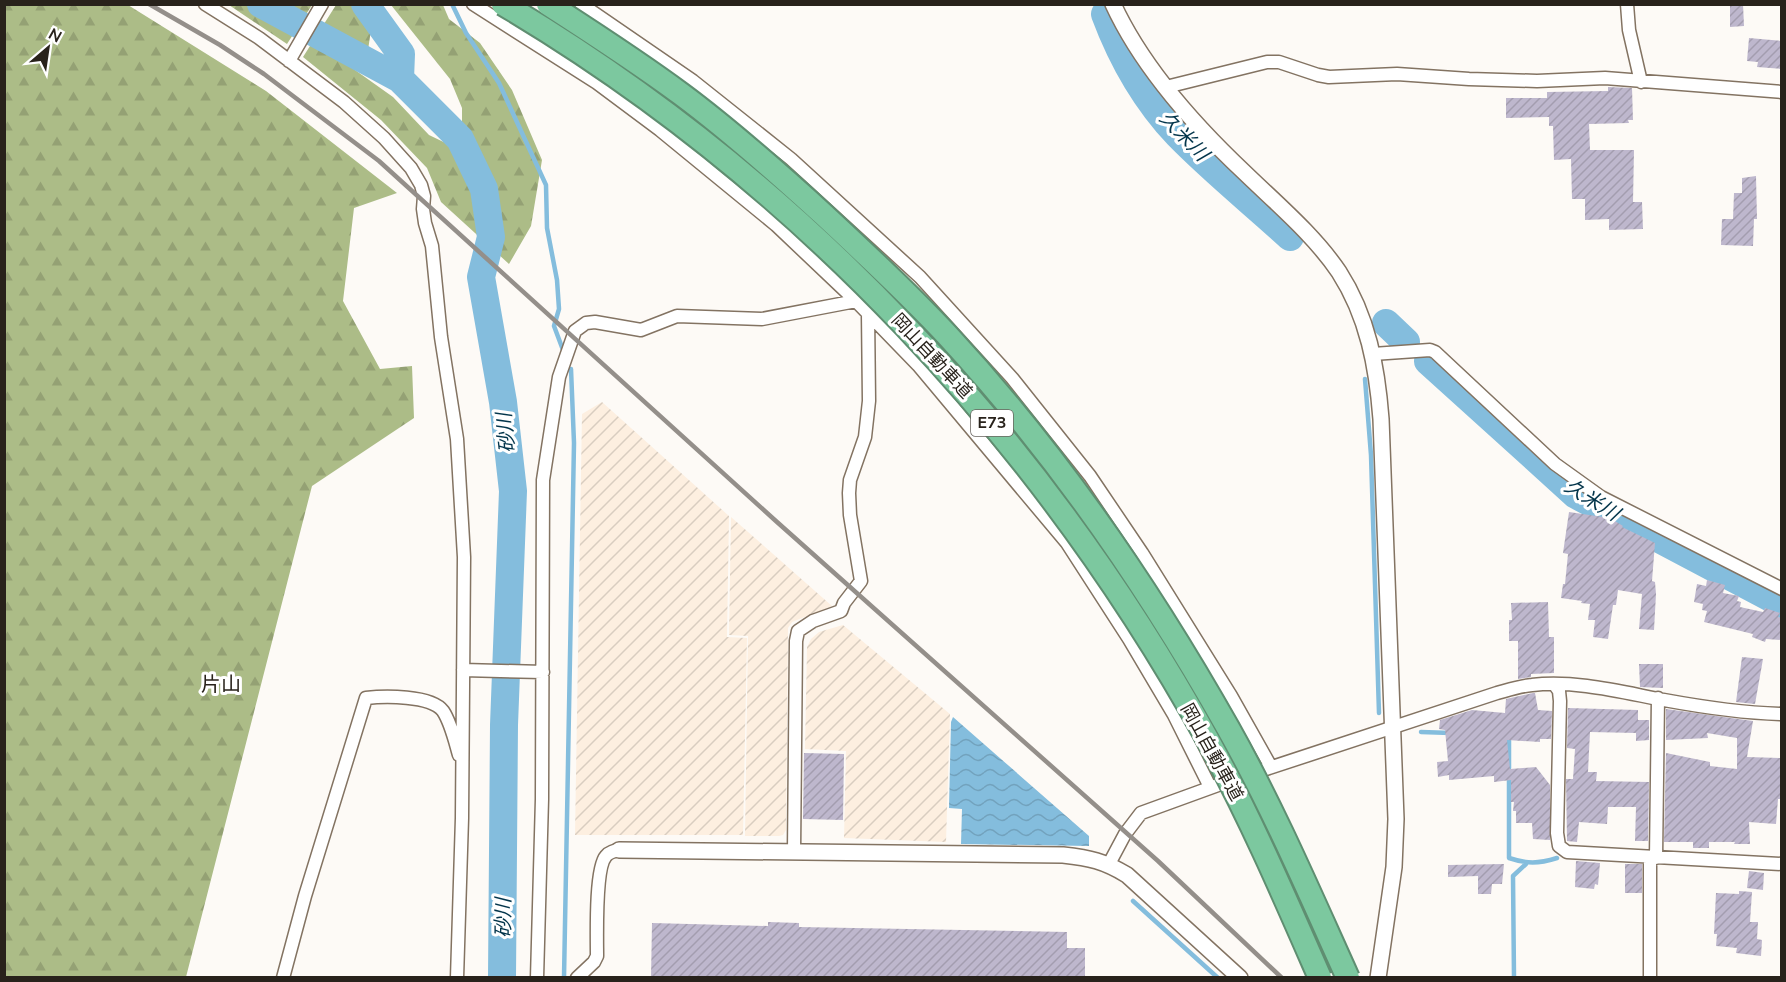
<svg xmlns="http://www.w3.org/2000/svg" width="1786" height="982" viewBox="0 0 1786 982" font-family="'Nunito Sans','Noto Sans JP',sans-serif">
	<defs>
		<pattern id="industrial-furrows" width="10" height="10" patternUnits="userSpaceOnUse" patternTransform="scale(1.5)"><rect width="10" height="10" fill="#fdefe0"/><path d="M-1 1l2-2M0 10L10 0M9 11l2-2" fill="none" stroke="#d9cdc0"/></pattern>
		<pattern id="forest-firs" width="22" height="20" patternUnits="userSpaceOnUse" patternTransform="scale(1.5)"><rect width="22" height="20" fill="#acbc87"/><path d="M5 1l3.5 6h-7zM16 11l3.5 6h-7z" fill="#94a174"/></pattern>
		<pattern id="water-waves" width="16" height="10" patternUnits="userSpaceOnUse" patternTransform="scale(1.5)"><rect width="16" height="10" fill="#84bddd"/><path d="M0 5q4-4 8 0t8 0" fill="none" stroke="#72a2bd"/></pattern>
		<pattern id="building-hatch" width="6" height="6" patternUnits="userSpaceOnUse" patternTransform="scale(1.5)"><rect width="6" height="6" fill="#beb7cd"/><path d="M-1 1l2-2M0 6l6-6M5 7l2-2" fill="none" stroke="#a39daf"/></pattern>
	</defs>
	<rect width="100%" height="100%" fill="#fdfaf6"/>
	<path fill="url(#industrial-furrows)" d="M602 402 729 516 727 637 747 638 743 835H575L582 414Z
		M731 517 832 606 792 622 788 628 786 830 783 835 779 836H745L748 636 729 635Z
		M843 625 950 714 946 842 844 838 846 751 805 749 807 647 811 639 819 632Z"/>
	<path fill="url(#forest-firs)" d="M5 4 128 5 266 91 397 193 354 208 343 301 380 369 412 366 414 418 312 486 186 977H5Z
		M229 5H312L287 44Z
		M336 5H354L371 30 368 50 355 70 393 97 429 135 456 148 462 129V108L450 79 391 5H443L449 19 480 43 512 90 542 160 531 226 509 264 441 202 427 168 381 120 303 57Z"/>
	<path fill="url(#water-waves)" d="M953 717 1089 836V846L961 844 962 809 949 808 951 722Z"/>
	<g fill="none" stroke-linecap="round" stroke-linejoin="round">
		<path stroke="#84bddd" stroke-width="4.5" d="M452 4 466 33 499 83 546 185 547 228 557 280 559 309 554 326 563 350
			M1365 379 1371 455 1379 713
			M1421 732 1451 733
			M1507 736H1509V768
			M1509 776V858C1527 864 1538 864 1557 858
			M1133 901 1218 978
			M564 978 574 443 571 369
			M1514 978 1513 876 1526 864"/>
		<path stroke="#84bddd" stroke-width="28" d="M261 4 400 79 460 139 484 189 491 237 481 277 503 402 513 491 504 725 502 978
			M365 4 401 54 400 79
			M1105 14C1121 57 1146 101 1178 135 1213 171 1253 203 1290 237
			M1386 323 1406 342
			M1428 361 1576 495 1782 604"/>
	</g>
	<path fill="url(#building-hatch)" d="M1730 4H1743L1744 26 1730 27Z
		M1749 38 1782 41V69L1757 67 1758 62 1747 61Z
		M1608 87 1632 88 1633 120H1628L1629 123 1589 124 1590 150H1634L1633 202H1642L1643 229 1609 230V219L1585 220V199H1572L1571 159 1554 160 1553 126H1549V117L1506 118V98H1547V92L1608 91Z
		M1756 176 1757 219H1754L1753 246 1721 245 1722 219H1733L1734 193H1742V178Z
		M1569 512 1610 518 1623 526 1622 527 1655 543 1652 581 1655 582 1656 594 1654 630 1639 629 1642 594 1618 590 1616 605H1613L1608 639 1593 637 1595 620H1588L1590 604 1581 603 1582 601 1561 598 1563 584H1565L1568 554 1563 553Z
		M1707 580 1725 585 1723 593 1739 596 1737 601 1741 602 1740 607 1763 612 1765 608 1780 613 1778 617 1782 618V640L1766 639 1765 642 1752 637 1753 634 1704 622 1707 611 1702 610 1703 604 1694 602 1697 584 1706 586Z
		M1548 602 1549 637H1554V673L1531 674V677L1518 679V641H1509V620H1512L1511 603Z
		M1742 657 1763 659 1755 704 1736 702Z
		M1639 664H1663V688L1640 687Z
		M1533 693H1535L1538 710 1552 711 1551 739H1540V742L1507 740 1510 769 1536 767 1550 785V840L1533 839 1532 823H1516V811H1513L1514 802H1511V780L1494 782V776L1449 780V775L1438 777 1437 762 1448 761 1445 730 1439 729 1440 720 1472 710 1505 713 1506 699Z
		M1568 708 1638 710V720H1649V740L1636 741V733L1590 732 1588 772H1597L1596 781 1649 782 1648 841H1635L1636 807H1608L1607 824 1579 822 1577 842 1567 841 1566 779H1573L1575 749 1567 748Z
		M1666 709 1753 721 1747 757 1782 758V799H1778L1776 824 1749 822 1750 844H1734L1735 842H1709V848H1693V842H1664L1666 753 1710 762V766L1737 769V738L1707 733 1708 738 1666 740Z
		M804 753 844 754 843 820 803 819Z
		M1576 861 1600 863 1598 885 1595 884 1594 889 1575 887Z
		M1504 864 1502 884H1492L1491 894H1478V876L1448 877V865Z
		M1625 864H1642V893H1625Z
		M1749 871 1764 873 1763 890 1747 888Z
		M1739 891 1752 892 1750 922H1758L1757 939 1762 940 1761 956 1736 953 1737 948 1716 946 1717 934H1714L1716 893 1739 894Z
		M768 922 799 923V927L1067 932V948H1085V978H651L652 923 768 926Z"/>
	<g fill="none" stroke-linecap="round" stroke-linejoin="round">
		<g stroke="#837362" stroke-width="15">
			<path id="minor" d="M205 4 259 38 344 102 384 138 411 168 421 185 424 196 423 209 425 223 432 246 441 337 457 439 464 557 462 818 457 978
				M473 4 597 83 660 130 776 225 856 301 918 365 1067 543 1129 639 1174 715 1210 787
				M581 4 693 81 791 159 920 277 1012 378 1090 476 1142 553 1231 696 1271 767
				M1627 4 1629 30 1641 82
				M289 61 322 4
				M1166 87 1267 62H1279L1318 75 1329 77 1397 74 1469 79 1537 81 1605 78 1782 92
				M1373 354 1430 350 1435 352 1555 464 1601 497 1782 589
				M463 670 543 672
				M1554 684 1559 691 1560 701 1557 833 1559 846 1567 852 1782 864
				M1263 770 1497 693C1508 690 1520 686 1532 685 1576 680 1621 692 1664 700 1702 707 1743 713 1782 714
				M794 852 796 641 798 631 813 621 841 611 844 603 861 581 850 515 849 493 850 480 865 437 869 401 868 313
				M1656 858 1658 698
				M1109 864 1125 834 1141 813 1218 785
				M283 978 305 896 366 698C384 696 431 695 443 711 451 723 455 741 459 755
				M537 978 542 799 543 480 559 377 575 331 586 323 595 322 641 330 677 316 762 319 856 301
				M577 978 594 962 597 956C597 937 595 868 606 856 609 852 614 851 619 850
				M1650 978V858"/>
		</g>
		<g stroke="#837362" stroke-width="18">
			<path id="tertiary" d="M1113 4C1142 67 1195 126 1245 173 1277 204 1314 235 1339 272 1368 317 1377 367 1381 419L1396 819 1394 867 1378 978
				M619 850 1063 855C1090 858 1104 861 1127 875L1240 978"/>
		</g>
		<use href="#minor" stroke="#fff" stroke-width="12"/>
		<use href="#tertiary" stroke="#fff" stroke-width="15"/>
		<path stroke="#948f8a" stroke-width="4.5" d="M149 4 220 45 264 74 379 161 777 522 1158 861 1282 978"/>
		<g stroke="#5f8e71" stroke-width="26" stroke-linecap="butt">
			<path id="motorway-bridge" d="M503 4C800 180 1043 441 1209 742 1251 819 1285 898 1320 978
				M548 4C593 33 638 62 681 94 731 131 778 173 824 215 866 254 909 294 948 336 1057 454 1149 588 1228 728 1273 808 1310 894 1348 978"/>
		</g>
		<use href="#motorway-bridge" stroke="#7cc89f" stroke-width="22"/>
	</g>
	<g text-anchor="middle" dominant-baseline="central" stroke-width="6" stroke-linejoin="round" paint-order="stroke">
		<rect fill="#fff" stroke="#68645f" stroke-width="1.5" x="971" y="410" width="42" height="26" rx="4.5"/>
		<g font-size="16" font-weight="bold" fill="#28221b">
			<text x="992" y="423">E73</text>
		</g>
		<g font-size="18" fill="#28221b" stroke="#fff">
			<text transform="translate(932 356) rotate(47)">岡山自動車道</text>
			<text transform="translate(1212 752) rotate(61)">岡山自動車道</text>
		</g>
		<g font-size="20" font-style="italic" fill="#03354b" stroke="#fff">
			<text transform="translate(1184 136) rotate(46)">久米川</text>
			<text transform="translate(506 433) rotate(-96)">砂川</text>
			<text transform="translate(1592 500) rotate(32)">久米川</text>
			<text transform="translate(503 918) rotate(-90)">砂川</text>
		</g>
		<g font-size="20" fill="#28221b" stroke="#fff">
			<text x="221" y="684">片山</text>
		</g>
	</g>
	<rect width="1786" height="982" fill="none" stroke="#28221b" stroke-width="12"/>
	<g transform="translate(48 48) rotate(29)" stroke="#ffffff" stroke-width="4.5" paint-order="stroke">
	<path d="M0-4.5L10 22L0 15L-10 22Z" fill="#28221b"/>
	<text y="-9" font-size="16" font-weight="bold" text-anchor="middle" fill="#28221b">N</text>
	</g>
</svg>
